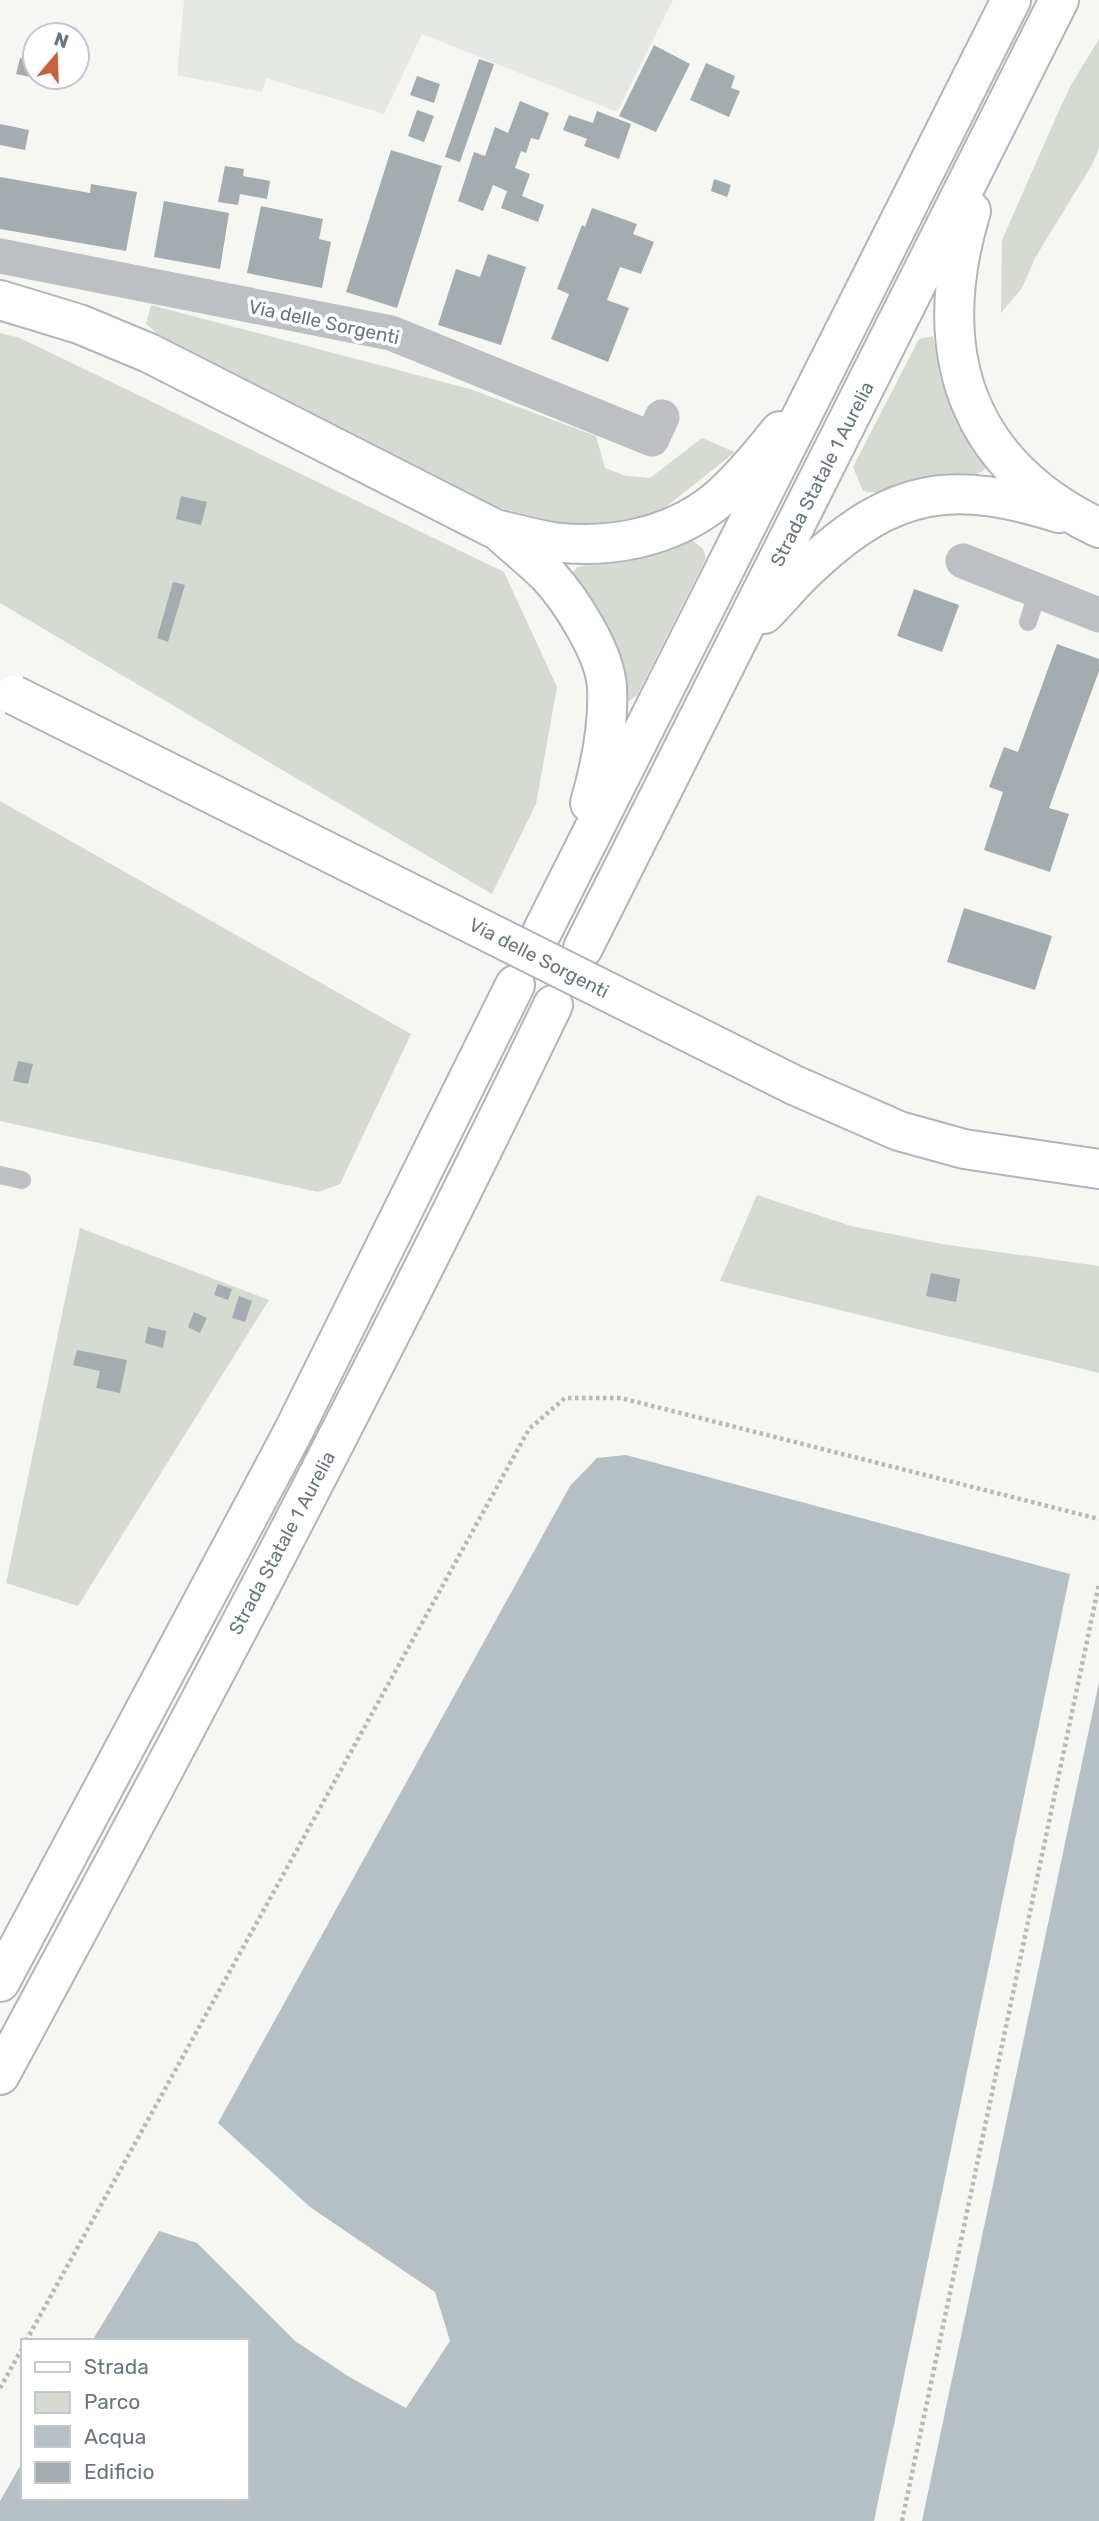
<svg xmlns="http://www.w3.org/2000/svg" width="1099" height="2521" viewBox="0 0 1099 2521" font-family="Rubik,sans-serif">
	<rect width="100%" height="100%" fill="#f6f6f3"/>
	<path fill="#e6e8e6" d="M184 0H673L617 112 422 34 384 114 266 78 262 92 177 75Z"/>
	<path fill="#d5dad3" d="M1099 39V148L1093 163 1035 258 1022 288 1001 313 1002 240 1057 115 1071 85Z
		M151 305 470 389 596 436 605 468 626 476 650 478 702 438 735 452 662 510 593 531 500 508 158 334 146 324Z
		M0 333 20 338 504 572 557 687 536 804 492 894 0 603Z
		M933 336 940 377 964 428 986 460V468C973 482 934 477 916 479 899 481 880 497 863 491L853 467 919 339Z
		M692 540 703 549 706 558 637 695 624 705 571 575 577 567 656 553 680 541Z
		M0 801 411 1034 340 1184 318 1192 0 1121Z
		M757 1195 851 1226 942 1244 1099 1266V1373L720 1281Z
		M80 1228 269 1300 78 1606 6 1583Z"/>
	<path fill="#b6c0c4" d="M626 1455 1070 1574 874 2521H0V2501L23 2461V2498H247V2341H92L159 2231 197 2243 295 2341 351 2378 406 2408 450 2341 435 2292 310 2207 218 2123 570 1486 597 1458Z
		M1099 1682V2521H922Z"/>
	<path fill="#a4acb0" d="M654 45 690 64 656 132 619 116Z
		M20 58 35 62V77H45V80L16 74Z
		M479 59 494 64 460 162 445 157Z
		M706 63 735 76 731 88 740 91 729 117 690 100Z
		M417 76 440 84 434 103 410 95Z
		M49 77H63L59 90 47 86Z
		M520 101 549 113 539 140 531 138 526 153 521 151 515 168 530 174 522 196 544 205 538 222 501 208 507 191 493 185 483 211 458 201 474 152 485 156 495 127 508 133Z
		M417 110 434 116 424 142 408 136Z
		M597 111 631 124 619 159 584 146 587 139 563 130 569 115 593 123Z
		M0 124 29 130 25 150 0 145Z
		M391 150 442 166 397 308 346 292Z
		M225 166 244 169 243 176 270 181 267 199 240 194 238 205 218 202Z
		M0 177 90 193 91 184 137 192 126 251 0 229Z
		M714 179 731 185 727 197 711 191Z
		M164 201 229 213 220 269 154 257Z
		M261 206 323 219 319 239 331 242 322 288 247 273Z
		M592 208 637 224 633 234 654 242 641 274 620 267 607 300 629 308 608 362 551 339 569 294 557 289 582 225 585 227Z
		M488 254 526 267 501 345 438 325 456 269 480 277Z
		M181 496 207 502 201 525 176 519Z
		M173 582 185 585 168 642 157 638Z
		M914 589 959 605 942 652 897 636Z
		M1057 644 1099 659V671L1049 808 1069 814 1050 872 984 850 1003 792 989 787 1004 747 1018 752Z
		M964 908 1052 936 1035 990 947 962Z
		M18 1061 33 1064 28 1084 13 1081Z
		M931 1273 960 1279 956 1302 926 1296Z
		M218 1284 232 1289 228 1300 214 1295Z
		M239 1296 252 1301 245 1322 232 1318Z
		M194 1312 207 1318 200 1333 188 1327Z
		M148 1327 166 1331 163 1348 145 1343Z
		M77 1350 127 1360 120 1393 96 1388 100 1371 73 1365Z"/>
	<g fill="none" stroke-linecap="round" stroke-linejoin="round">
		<g stroke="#b1b5b9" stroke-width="42">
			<path id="secondary" d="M794 1085 899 1131 964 1149 1099 1169"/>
		</g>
		<g stroke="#b2b5b8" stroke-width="42">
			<path id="highway" d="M971 211C929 350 964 463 1099 528
				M0 300 79 324 149 353 495 529C514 533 534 539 553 542 609 549 669 538 715 502 739 482 761 455 780 431
				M500 532C515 546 533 560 548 575 571 600 605 653 607 687 609 727 601 765 590 803
				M764 614C780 598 795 579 812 564 895 487 953 480 1059 513
				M542 932 1011 0
				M583 948 1059 0
				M0 1982 292 1434 515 985
				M0 2075C191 1722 379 1366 553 1005"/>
		</g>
		<path stroke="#b6b9bb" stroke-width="4.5" stroke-dasharray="3.5 3.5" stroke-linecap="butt" d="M26 2341 529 1429 565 1398H621L1099 1519
			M0 2388 23 2347
			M902 2521 1099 1584"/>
		<path stroke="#bcc0c2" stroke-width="18" d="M1028 622 1038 591
			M0 1175 22 1180"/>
		<path stroke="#bcc0c2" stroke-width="35" d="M0 256 391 333 652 439 662 417
			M963 561 1099 615"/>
		<use href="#secondary" stroke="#fff" stroke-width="38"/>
		<use href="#highway" stroke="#fff" stroke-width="38"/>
		<g stroke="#b1b5b9" stroke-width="42" stroke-linecap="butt">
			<path id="secondary-bridge" d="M14 695 794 1085"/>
		</g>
		<use href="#secondary-bridge" stroke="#fff" stroke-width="38"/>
	</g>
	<g text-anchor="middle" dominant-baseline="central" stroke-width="7" stroke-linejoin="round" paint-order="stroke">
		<g font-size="19" fill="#697680" stroke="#fff">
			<text transform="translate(324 322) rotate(12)">Via delle Sorgenti</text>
			<text transform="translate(822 474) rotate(-63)">Strada Statale 1 Aurelia</text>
			<text transform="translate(539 958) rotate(27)">Via delle Sorgenti</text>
			<text transform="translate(282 1543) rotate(-62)">Strada Statale 1 Aurelia</text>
		</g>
	</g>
	<rect x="21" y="2339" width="228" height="161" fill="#ffffff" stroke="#c3c8cc" stroke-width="2"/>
	<rect x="35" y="2362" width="35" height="10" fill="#ffffff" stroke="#c3c8cc" stroke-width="2"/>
	<text x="84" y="2374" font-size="21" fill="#697680">Strada</text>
	<rect x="35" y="2392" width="35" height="21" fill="#d5dad3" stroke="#c3c8cc" stroke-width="2"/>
	<text x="84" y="2409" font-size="21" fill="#697680">Parco</text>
	<rect x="35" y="2426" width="35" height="21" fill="#b6c0c4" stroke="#c3c8cc" stroke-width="2"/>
	<text x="84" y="2444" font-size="21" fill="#697680">Acqua</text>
	<rect x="35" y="2462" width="35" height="21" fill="#a4acb0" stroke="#c3c8cc" stroke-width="2"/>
	<text x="84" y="2479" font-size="21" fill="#697680">Edificio</text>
	<g transform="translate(56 56) rotate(19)"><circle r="33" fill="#ffffff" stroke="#c3c8cc" stroke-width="2"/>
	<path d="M0-5L12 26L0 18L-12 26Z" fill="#cd603c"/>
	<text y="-10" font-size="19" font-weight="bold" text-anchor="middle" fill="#697680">N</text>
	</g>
</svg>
